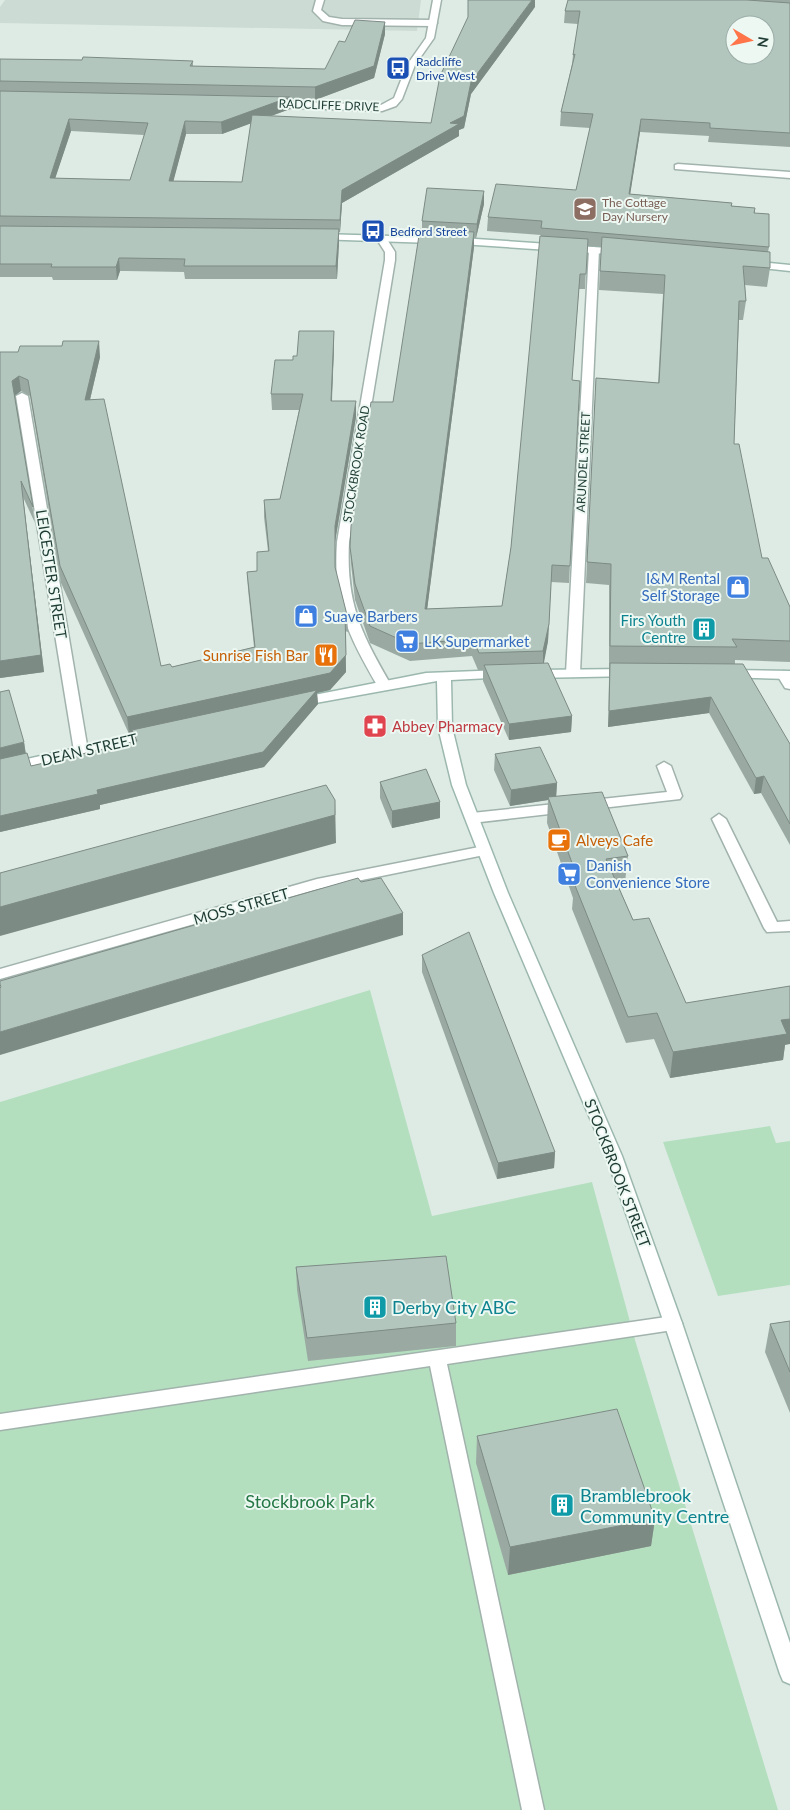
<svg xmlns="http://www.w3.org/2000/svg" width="790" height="1810" viewBox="0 0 790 1810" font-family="Lato,sans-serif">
	<rect width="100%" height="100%" fill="#deebe5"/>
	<path fill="#ccdbd4" d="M5 0H421L417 31 0 23V7Z"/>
	<path fill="#b4dfbf" d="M370 990 432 1216 592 1182 635 1340 778 1810H0V1102Z
		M770 1126 776 1143 790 1141V1285L718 1296 663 1142Z"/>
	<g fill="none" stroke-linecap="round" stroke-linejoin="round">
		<g stroke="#a1b3ac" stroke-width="3">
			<path id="lane" d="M316 0H324L321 10 329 17 342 19 433 20 437 23 433 26 342 25 323 21 313 11Z
				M664 762 671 766 682 796 680 799 472 823 465 818 472 813 667 792 657 766Z
				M673 1316 679 1318 682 1323 679 1328 673 1330 447 1364 544 1810H522L430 1366 0 1430V1414Z"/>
		</g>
		<g stroke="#a1b3ac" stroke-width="3">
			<path id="street" d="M433 0H441L434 38 415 65 402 99 396 106 382 111 270 107 265 104 270 101 381 105 394 98 407 65 426 38Z
				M678 164 790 172V178L675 169V165Z
				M381 235 385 236 395 252V260L349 542C346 604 361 633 391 685L384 689 377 685C347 633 333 604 337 542L385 260V252L376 238Z
				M594 247 599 250 580 673 573 677 566 673 589 250Z
				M22 393 28 396 88 751 81 755 74 751 16 396Z
				M784 671 790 674V689L785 688 777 675Z
				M719 814 726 819 777 922 790 921V931L767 932 764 928 712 819Z
				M484 846 489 848 491 851 489 854 318 889 0 979V969L317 879Z"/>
		</g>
		<g stroke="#9cb8ae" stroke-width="3">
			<path id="secondary" d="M320 234 461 238 622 249 627 252 622 255 461 244 316 239 315 237Z
				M749 261 790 265V271L745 266V262Z
				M629 669 636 673 634 676 534 678 527 674 534 670Z
				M504 670 509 671 511 674 509 677 451 680 452 727 466 785 508 893 622 1156 682 1323 790 1643V1684L783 1681 780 1674 664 1323 606 1156 494 893 452 785 438 727 437 681 299 706 292 702 299 698 426 673Z
				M729 670 790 671V679L724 677 722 674 724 671Z
				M152 731 159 735 157 738 0 773V765Z"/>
		</g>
		<use href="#lane" fill="#fff" fill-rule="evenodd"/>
		<use href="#street" fill="#fff" fill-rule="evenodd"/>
		<use href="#secondary" fill="#fff" fill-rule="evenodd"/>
	</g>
	<path fill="#9aaaa3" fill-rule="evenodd" d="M568 0H790V147L708 142 709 136 640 132 630 194 732 203V206L755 208V213L769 247 768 252 770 268 767 287 745 285 746 301 743 320H739L734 444 762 558 790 607V662L735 660V664L790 744V845L761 793 754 794 709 713 608 727 609 679V585L586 583 596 378 658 383 663 294 599 290 601 247 587 246 585 289H579L572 380 580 381 569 583 551 582 548 641 543 664 572 716 571 732 509 740 483 681V670H478L472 656 410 661 370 643 355 600 351 564 350 547 393 402 422 229V221L484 204 476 238H474V247L427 609 502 606 511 547 541 235 487 231 488 217 576 190 590 128 560 126 561 112 572 64 573 55 578 24 564 23 565 11Z
		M535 7 471 94 464 128 459 130V136L342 203 340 232H339V242L337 279H185L184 272 126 271H120L117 280H53L52 277H0V59L193 61V66L325 69 345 42 385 22V34L374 78 315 100 290 99V109L271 116 431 123ZM251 123 242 182 173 181 186 134H222ZM71 131 144 135 130 180 55 178Z
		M334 331V347L332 401 356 417 335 542V568L347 615 348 632 345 631 346 672 330 690 317 693 318 704 264 767 100 805V809L0 832 24 742 26 754 31 766 133 742 132 733 129 734 61 583 30 396 21 391 15 396 35 523 23 497 44 672 0 678V352L100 357 90 400 161 666 172 667 254 647 248 589 247 572 257 571 268 551 264 517V500L280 499 299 410H272L271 394 293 360 297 356Z
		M495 754 557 783 556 797 628 856 625 882 617 883 633 920 686 1003 785 1045 783 1060 670 1078 654 1039 626 1043 572 909 573 898 547 823 548 800 510 806 494 770Z
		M380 782 440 802V818L392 828 380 798Z
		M422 955 555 1152 554 1168 497 1179 422 972Z
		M296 1267 456 1323V1346L308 1361 297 1290Z
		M790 1321V1413L765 1352 770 1324Z
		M477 1436 655 1519 651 1546 508 1575 476 1463Z"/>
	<path fill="#7d8b85" d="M532 0H535V7L471 94 464 128 459 130V136L342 203 340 232V220L342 190 450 123 471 82Z
		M385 22V34L374 78 315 100V87Z
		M290 97V109L222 134 221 122Z
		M69 119 71 131 51 191 50 178Z
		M641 119 640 132 628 208 629 194Z
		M185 121 186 134 170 194 169 181Z
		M484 191V204L476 238 477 224Z
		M339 229V242L337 279 336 266Z
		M474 232V247L425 626V609Z
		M119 258 120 271 117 280 116 267Z
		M334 331V347L331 416V401Z
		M99 341 100 357 86 416 85 400Z
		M19 376 21 391 14 396 12 381Z
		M356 401V417L335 542V526Z
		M23 497 44 672 0 678V661Z
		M551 582 548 641 543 668V651Z
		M345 614 346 672 330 690 317 693 318 704 264 767 100 805V809L0 832V816L97 790 263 752 132 730V733L129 734 127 717Z
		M711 697 709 713 608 727 609 711Z
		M572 716 571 732 509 740V724Z
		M24 742 26 757 0 763V748Z
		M764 776 761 793 754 794 756 778Z
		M557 783 556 799 548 797V800L510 806 511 790Z
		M335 800 336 843 0 936V907Z
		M440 802V818L392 828V811Z
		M403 913V935L0 1055V1032Z
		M790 1019V1044L785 1045 783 1060 670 1078 673 1052 781 1020Z
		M555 1152 554 1168 497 1179 498 1163Z
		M655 1519 651 1546 508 1575 510 1547Z"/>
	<path fill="#b3c6be" stroke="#7d8b85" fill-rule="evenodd" d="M468 0H532L471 82 464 116 450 123 459 124 342 190 340 220 0 216V91L290 97 221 122 185 121 169 181 242 182 252 115 431 123 440 76 468 17ZM69 119 148 123 130 180 50 178Z
		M568 0H747L790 3V133L710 128V123L641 119 629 194 732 203 731 206 755 208 754 213 769 214V247L541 228 542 221 488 217 496 184 576 190 593 114 561 112 575 54 573 55 580 11H565ZM735 25H765V55H735Z
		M355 20 385 22 374 66 315 87 0 81V59L82 60 83 57 193 61 190 66 325 69 339 41 345 42Z
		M427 188 484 191 477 224 422 221Z
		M0 226 339 229 336 266H184L185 259 125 258H119L116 267H51L52 264H0Z
		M420 229 474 232 425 609 502 606 511 547 540 236 588 239 586 274H580L572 380 580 381 570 566 552 565 549 624 543 651 479 653 473 639 410 644 370 626 355 584 350 547 351 526 371 402H393Z
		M602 237 770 252V268L743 266 746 301H739L734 444H739L762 558H768L790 607V641L732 639 737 647 610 646 611 564 587 562 596 378 659 383 665 275 600 271Z
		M299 331H334L331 401H356L335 526V567L347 615 345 614 346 655 330 673 127 717 60 566 28 380 19 376 12 381 33 507 21 481 41 655 0 661V352H18L20 346H62L63 341H99L85 400 104 399 161 666 170 664 172 667 255 647 247 572 257 571V552L269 551 264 500 280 499 303 394H271L275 360H293V356H297Z
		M548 663 572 716 509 724 484 665Z
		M610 663 743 664 790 744V824L764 776 756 778 711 697 609 711Z
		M9 690 24 742 0 748V692Z
		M317 690 263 752 97 790 98 794 0 816V759L27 753 31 766 137 741 132 730Z
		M540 747 557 783 511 790 495 754Z
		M426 769 440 802 392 811 380 782Z
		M326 785 335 800V815L0 907V873Z
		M602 792 628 856 606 859 633 920 649 918 686 1003 790 986V1019L781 1020 787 1034 673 1052 657 1013 628 1017 574 883 579 882 548 797Z
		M358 878 361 882 381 878 403 913 0 1032V988L1 987 0 984V981Z
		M469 932 555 1152 498 1163 422 955Z
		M446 1256 456 1323 307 1338 296 1267Z
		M790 1321V1372L770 1324Z
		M617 1409 655 1519 510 1547 477 1436Z"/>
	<defs>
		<g id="bus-square" transform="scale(1.25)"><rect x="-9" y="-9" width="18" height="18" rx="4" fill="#1a4fb4" stroke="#eef8f3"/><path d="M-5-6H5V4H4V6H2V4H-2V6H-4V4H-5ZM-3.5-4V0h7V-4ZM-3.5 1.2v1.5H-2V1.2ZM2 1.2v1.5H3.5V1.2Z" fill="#fff"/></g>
		<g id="school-square" transform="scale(1.25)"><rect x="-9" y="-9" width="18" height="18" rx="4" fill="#8d6e63" stroke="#eef8f3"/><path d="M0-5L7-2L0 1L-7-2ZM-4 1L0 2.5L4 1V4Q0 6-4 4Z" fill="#fff"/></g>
		<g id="shop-square" transform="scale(1.25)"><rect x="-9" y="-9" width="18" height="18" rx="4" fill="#3f7fe0" stroke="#eef8f3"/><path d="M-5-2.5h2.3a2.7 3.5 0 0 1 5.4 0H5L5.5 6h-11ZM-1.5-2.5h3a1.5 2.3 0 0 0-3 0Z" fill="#fff"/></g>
		<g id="building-square" transform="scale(1.25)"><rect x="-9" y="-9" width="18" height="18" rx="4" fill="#0f9aa8" stroke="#eef8f3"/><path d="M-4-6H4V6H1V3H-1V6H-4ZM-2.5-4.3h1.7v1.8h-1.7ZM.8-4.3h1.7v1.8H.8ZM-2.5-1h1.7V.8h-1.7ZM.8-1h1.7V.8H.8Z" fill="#fff"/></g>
		<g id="supermarket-square" transform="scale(1.25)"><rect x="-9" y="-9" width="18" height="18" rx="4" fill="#3f7fe0" stroke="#eef8f3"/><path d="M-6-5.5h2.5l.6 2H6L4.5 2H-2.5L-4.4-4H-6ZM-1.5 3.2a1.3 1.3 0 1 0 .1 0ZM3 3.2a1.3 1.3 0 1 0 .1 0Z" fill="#fff"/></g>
		<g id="restaurant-square" transform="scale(1.25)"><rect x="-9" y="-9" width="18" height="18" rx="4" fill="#e8710a" stroke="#eef8f3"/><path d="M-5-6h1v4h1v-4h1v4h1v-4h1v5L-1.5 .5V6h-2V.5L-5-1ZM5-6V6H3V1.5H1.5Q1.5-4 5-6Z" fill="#fff"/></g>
		<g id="pharmacy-square" transform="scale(1.25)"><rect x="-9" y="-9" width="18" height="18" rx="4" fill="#e0444e" stroke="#eef8f3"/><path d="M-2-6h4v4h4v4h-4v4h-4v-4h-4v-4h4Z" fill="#fff"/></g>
		<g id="cafe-square" transform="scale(1.25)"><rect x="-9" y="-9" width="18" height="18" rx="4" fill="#e8710a" stroke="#eef8f3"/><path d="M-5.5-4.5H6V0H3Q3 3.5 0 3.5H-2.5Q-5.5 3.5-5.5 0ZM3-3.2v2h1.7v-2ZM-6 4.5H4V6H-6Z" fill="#fff"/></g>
	</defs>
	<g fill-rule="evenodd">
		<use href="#bus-square" x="398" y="68"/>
		<use href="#school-square" x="585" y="209"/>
		<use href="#bus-square" x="373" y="231"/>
		<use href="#shop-square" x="738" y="587"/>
		<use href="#shop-square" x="306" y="616"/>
		<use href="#building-square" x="704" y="629"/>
		<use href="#supermarket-square" x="407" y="641"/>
		<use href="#restaurant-square" x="326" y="655"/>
		<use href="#pharmacy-square" x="375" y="726"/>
		<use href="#cafe-square" x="559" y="840"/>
		<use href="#supermarket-square" x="569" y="874"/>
		<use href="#building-square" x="375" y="1307"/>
		<use href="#building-square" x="562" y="1505"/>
	</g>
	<g text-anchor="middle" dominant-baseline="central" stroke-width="4" stroke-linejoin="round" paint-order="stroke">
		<g font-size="12" fill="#164399" stroke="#eef8f3" text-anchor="start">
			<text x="416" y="61">Radcliffe<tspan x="416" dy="14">Drive West</tspan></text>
			<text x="390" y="231">Bedford Street</text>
		</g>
		<g font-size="12" fill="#1e3c34" stroke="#eef8f3">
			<text transform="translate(329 105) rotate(2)">RADCLIFFE DRIVE</text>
			<text transform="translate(583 462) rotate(-87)">ARUNDEL STREET</text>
			<text transform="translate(356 464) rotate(-81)">STOCKBROOK ROAD</text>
		</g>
		<g font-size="12" fill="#785e54" stroke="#eef8f3" text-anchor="start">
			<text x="602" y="202">The Cottage<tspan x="602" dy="14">Day Nursery</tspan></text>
		</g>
		<g font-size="15" fill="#1e3c34" stroke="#eef8f3">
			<text transform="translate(52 574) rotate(81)">LEICESTER STREET</text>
			<text transform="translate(89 749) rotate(-13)">DEAN STREET</text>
			<text transform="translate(241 906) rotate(-16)">MOSS STREET</text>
			<text transform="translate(618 1173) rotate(69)">STOCKBROOK STREET</text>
		</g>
		<g font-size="15" fill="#366cbe" stroke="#eef8f3" text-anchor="start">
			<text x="720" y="578" text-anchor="end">I&amp;M Rental<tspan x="720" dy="17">Self Storage</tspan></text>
			<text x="324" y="616">Suave Barbers</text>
			<text x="424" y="641">LK Supermarket</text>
			<text x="586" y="865">Danish<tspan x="586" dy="17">Convenience Store</tspan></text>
		</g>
		<g font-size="15" fill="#0d838f" stroke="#eef8f3" text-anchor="end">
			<text x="686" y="620">Firs Youth<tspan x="686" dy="17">Centre</tspan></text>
		</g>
		<g font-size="15" fill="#c56008" stroke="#eef8f3" text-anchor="end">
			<text x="308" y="655">Sunrise Fish Bar</text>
			<text x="576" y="840" text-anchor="start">Alveys Cafe</text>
		</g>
		<g font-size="15" fill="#be3a42" stroke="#eef8f3" text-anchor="start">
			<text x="392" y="726">Abbey Pharmacy</text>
		</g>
		<g font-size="18" fill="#0d838f" stroke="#eef8f3" text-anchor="start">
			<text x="392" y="1307">Derby City ABC</text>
			<text x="580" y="1495">Bramblebrook<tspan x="580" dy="21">Community Centre</tspan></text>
		</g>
		<g font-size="18" fill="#247744" stroke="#eef8f3">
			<text x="310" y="1501">Stockbrook Park</text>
		</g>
	</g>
	<g transform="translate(750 40) rotate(99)"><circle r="24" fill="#eef8f3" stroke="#9bada7"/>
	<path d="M0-4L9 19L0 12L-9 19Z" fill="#ff7448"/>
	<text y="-8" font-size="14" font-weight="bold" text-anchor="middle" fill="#1e3c34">N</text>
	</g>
</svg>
